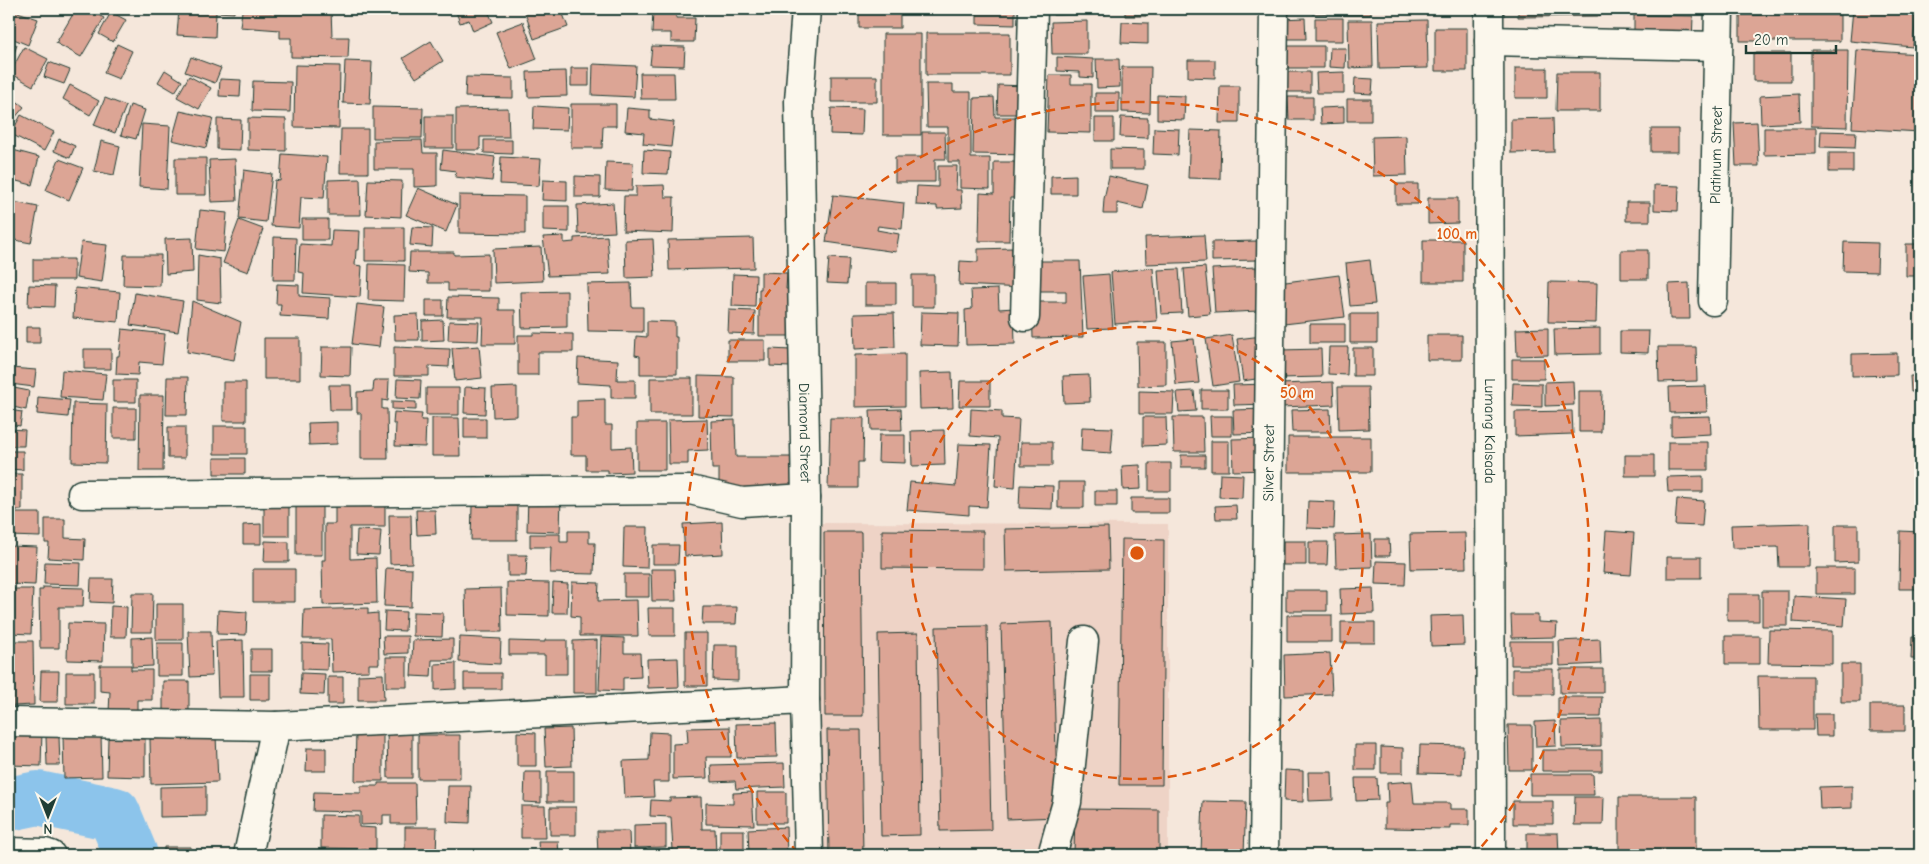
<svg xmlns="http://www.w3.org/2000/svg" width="1929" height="864" viewBox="0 0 1929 864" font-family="'Comic Neue',sans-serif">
	<rect width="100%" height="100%" fill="#f5e7db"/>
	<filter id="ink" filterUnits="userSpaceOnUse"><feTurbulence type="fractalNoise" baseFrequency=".02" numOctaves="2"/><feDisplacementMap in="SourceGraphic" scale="10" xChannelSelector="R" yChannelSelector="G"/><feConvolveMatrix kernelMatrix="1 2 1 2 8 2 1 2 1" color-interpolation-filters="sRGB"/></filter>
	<g filter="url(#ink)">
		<path fill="#eed3c6" d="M814 523 1168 524V855H816Z"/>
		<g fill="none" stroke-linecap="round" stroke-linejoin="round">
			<path stroke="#8cc4eb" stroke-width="54" d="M9 804 38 798 114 814 131 855"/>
		</g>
		<path fill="#dca595" stroke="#1f3d34" d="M9 9 38 19 28 45 9 37Z
			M76 9H87L104 18 81 57 56 43Z
			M179 9H234V13L216 12 215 37 177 35Z
			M282 9 331 10 332 37H349L348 58 291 57V38H280V30L240 27 242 11 282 13Z
			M455 9H487L493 22 473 31 469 20 460 23Z
			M529 9H561L568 27 534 39 524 10Z
			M653 9H676V18H695L694 42H671V33H652Z
			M859 9H900V28H859Z
			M977 9H1015V25L977 24Z
			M1053 9H1106V14L1053 15Z
			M1125 9H1146V16H1125Z
			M1312 9H1335V13L1312 14Z
			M1341 9H1371V15H1341Z
			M1518 9H1599L1600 16 1518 17Z
			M1853 9 1916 13 1913 47 1850 41Z
			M111 12 126 20 113 42 99 34Z
			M1634 15 1693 16 1692 43 1634 42Z
			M1740 15H1840V41H1740Z
			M1305 18 1306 39H1281L1280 19Z
			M1315 18H1343V41H1315Z
			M1348 20H1372L1373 67 1349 68Z
			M1427 20 1428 68 1379 69 1378 21Z
			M1087 21V54H1052L1051 22Z
			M523 22 537 59 511 69 496 32Z
			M1122 22 1148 23V44L1121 43Z
			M1435 28H1467V71H1435Z
			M926 33H1010V75H926Z
			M883 34H921V135H883Z
			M431 41 443 61 416 78 403 58Z
			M9 42 17 45 12 59 9 58Z
			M117 44 132 51 119 79 104 73Z
			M652 46 685 47 684 66 650 65Z
			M1287 46H1324V68H1287Z
			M24 47 48 59 33 86 10 73Z
			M1330 48H1346L1345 68 1329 67Z
			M1811 50H1848L1847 127 1811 126Z
			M1857 50 1920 54V132L1852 128Z
			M1753 53H1791V81H1753Z
			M191 57 221 68 215 83 185 72Z
			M1057 57 1093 59V78L1080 77V72L1057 71Z
			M1096 59H1119L1120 87 1097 88Z
			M1188 60H1215V78L1188 77Z
			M345 61 372 62 370 104 343 103Z
			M49 62 70 70 64 84 44 77Z
			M593 64 636 66 634 97 592 95Z
			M295 65 340 66 339 128 294 127Z
			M1122 67H1151L1150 113 1122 112Z
			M571 68H589V86H571Z
			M1515 68H1547V98H1515Z
			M165 70 182 81 175 92 158 82Z
			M566 71 567 96 528 97 527 72Z
			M1285 72H1310V92H1285Z
			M1344 72V93H1317L1316 73Z
			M1557 72H1600V111H1556Z
			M640 73H674L675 99H641Z
			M1049 75H1071V84H1091V133L1047 132Z
			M189 76 211 88 199 109 177 97Z
			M831 76H877V102H831Z
			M466 77 513 78V98L465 97Z
			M1355 78 1373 79 1372 94 1354 93Z
			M220 79 241 80 240 97 219 96Z
			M253 81 291 82 290 112 252 111Z
			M926 84H953V92H971V158H990V189L960 188V162H948V127H927Z
			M70 85 99 101 90 115 63 99Z
			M998 85 1026 86V114H997Z
			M1220 86H1239V123H1219Z
			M1095 93H1119V113H1095Z
			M1799 94 1800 122 1761 124 1760 96Z
			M9 95 24 107 9 125Z
			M1157 95 1185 96 1184 120 1157 119Z
			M994 97 995 117H1030V155L973 154 974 98Z
			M1288 97H1313V120H1289Z
			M105 98 126 106 115 133 94 125Z
			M1347 99H1371V121H1347Z
			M571 104H616V126H603L602 148H571Z
			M130 105 145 110 136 139 121 135Z
			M534 106 568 108 567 130 533 129Z
			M373 107 423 108 422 138H373Z
			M1344 107V123L1321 124 1320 108Z
			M508 108 509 137H480V150H456V109Z
			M627 108 650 110V119L674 122 671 147 643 144 644 133 625 131Z
			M831 108 863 109 862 135 830 134Z
			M180 111 213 118 206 148 172 140Z
			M21 115 54 132 44 151 11 134Z
			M425 116H453V148H425Z
			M1121 117 1148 118V138L1120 137Z
			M248 118 286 119V151L248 150Z
			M1095 118H1114V141H1095Z
			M1553 118 1554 152 1511 153V119Z
			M217 119 241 120 240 150 217 149Z
			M1757 122 1759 166H1736L1734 123Z
			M142 124 170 126 167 189 139 187Z
			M1154 128 1179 129 1178 155 1153 154Z
			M1764 128H1816V154L1764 155Z
			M341 129H368V173H340Z
			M1651 129H1678V152H1651Z
			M1190 130 1221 131 1220 179 1188 178Z
			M1821 131 1856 132 1855 148 1820 147Z
			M922 132H945L946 159H935V182H895V157H922Z
			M1406 136 1407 175 1373 176 1372 137Z
			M59 139 75 146 70 158 54 151Z
			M422 140 423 153H437V186L414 187V169H374V141Z
			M484 140H512V154L484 153Z
			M101 141 120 146 114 175 94 171Z
			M9 149 39 157 32 185 9 179Z
			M1110 149 1144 150V169H1110Z
			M443 150 495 157 492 181 455 177 456 171 441 169Z
			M644 150 670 152 668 174 643 173Z
			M1829 153H1853V172H1829Z
			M282 154 327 157 324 198 301 197 299 228 271 226 275 180 280 181Z
			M501 157 541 159 539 186 500 184Z
			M175 158H206V195H175Z
			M59 159 83 168 69 200 46 190Z
			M235 159 237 201 211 202 209 160Z
			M606 162 633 163 632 191 605 190Z
			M994 162H1019V198H1010L1009 241H979L980 193 994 194Z
			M938 166H957L956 190H961L962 208 937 209V206L916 205 917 186 938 187Z
			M244 170 272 174 266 222 239 219Z
			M1076 175V194H1051V176Z
			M575 176 600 177V197H575Z
			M1109 176 1148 185 1143 209 1117 203V214H1103L1104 199Z
			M360 179 361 215H328V180Z
			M368 180 402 181 401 217 366 215Z
			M543 180 567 181V201L542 200Z
			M1396 184H1418V204H1396Z
			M664 185 665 197H674L673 233 623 231 624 196H636V186Z
			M1654 185 1679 186 1678 211 1654 210Z
			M9 187 15 188 11 208H9Z
			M418 188 457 205 446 232 406 215Z
			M459 195 525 196V234L459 233Z
			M833 195 904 203 902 229 878 226 877 230 899 234 896 252 826 242Z
			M1428 198H1458V223L1428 224Z
			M14 202 38 207 31 243 9 239Z
			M1626 202H1650V221H1626Z
			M613 203 615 232 578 234 577 205Z
			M543 206H569V232L543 231Z
			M200 210 227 213 224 252 196 249Z
			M302 219H328V240H302Z
			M239 220 263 229 248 272 223 263Z
			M365 227H404V261H365Z
			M412 227 433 228 432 247 410 245Z
			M332 230 360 231 359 250H356L355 265 362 266 360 297 303 293 304 273 298 272 300 244 331 246Z
			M1204 235 1206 262 1146 264 1145 237Z
			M564 236V243L574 242V238L607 236 610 274 548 276 543 237Z
			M274 237 296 238 295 280H273Z
			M192 238 193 272 166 274 165 239Z
			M753 238 754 268 669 270 668 240Z
			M653 239 655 277 626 278 625 240Z
			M1423 240H1463V282H1423Z
			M1257 241V260L1212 261V242Z
			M81 242 107 245 102 282 76 278Z
			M1844 242 1878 243 1877 272 1843 271Z
			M1906 244H1920V276H1906Z
			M541 247 543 281 494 283 493 249Z
			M1012 248V263L1025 264 1024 288 959 285 960 261 978 262V249Z
			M1621 250H1648V279H1621Z
			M410 252H454V255L489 254V291H448V283H428V273L409 272Z
			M124 255H161L160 286 123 285Z
			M198 255 220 259 221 303 197 300Z
			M829 258 849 259 847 284 827 283Z
			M33 259H74V280H33Z
			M1370 260 1375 304 1350 306 1346 263Z
			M1037 261H1080L1083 337 1033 338 1032 302H1066V291H1038Z
			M369 264 405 265 404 301 368 300Z
			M1205 267 1210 314 1188 316 1184 269Z
			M1256 267 1259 311 1215 313 1212 269Z
			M1153 268 1157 321 1115 324 1111 272Z
			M1179 269 1182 313 1161 314 1158 270Z
			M761 272 787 273 786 289H794V336H759V289H761Z
			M733 274 756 275 755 307 732 306Z
			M1109 274 1113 328 1087 329 1083 276Z
			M912 275H934V307H912Z
			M1339 275 1345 317 1284 324 1278 283Z
			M1549 282 1597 283 1596 323 1548 322Z
			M631 283 632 307H643V332L588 331 587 284Z
			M865 283H896V305H865Z
			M1689 283 1690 319H1670L1669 284Z
			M277 284 299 285V296L330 298 329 319 280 316 281 304H276Z
			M29 285 55 286 54 307 28 306Z
			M75 288 120 292 118 322 73 318Z
			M998 289 999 309 1014 308 1015 344 966 345 965 310 972 309 971 290Z
			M567 291V327L522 328 521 292Z
			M135 293 183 301 178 332 130 325Z
			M448 297 499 298V310H515V344H482L483 317H447Z
			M426 300H443V316H426Z
			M192 301 241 322 234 360 187 352Z
			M357 304 384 307 379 347 352 344Z
			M729 310 755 311 754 334 728 333Z
			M921 312 959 313 958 346 920 345Z
			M894 313 895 347 855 349 854 314Z
			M418 314 419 340H395L394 315Z
			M1350 314H1377V343H1350Z
			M443 320 444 340 422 341V321Z
			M449 321 479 322 478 341 448 340Z
			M647 321 675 322V337H677V374H640V356L635 355 636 336 647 337Z
			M1310 324H1345V343H1310Z
			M26 327H40V343H26Z
			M1548 328V355L1517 356 1516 329Z
			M1600 328V354L1555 355 1554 329Z
			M122 329 165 334 162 364 139 362 138 375 116 374 117 356H119Z
			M1620 331H1649L1648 353 1620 352Z
			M533 333 573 334V352H538V375H518V335H533Z
			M1232 335 1239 382 1213 386 1206 339Z
			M1427 335H1462V360H1427Z
			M1262 336 1268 377 1243 381 1237 339Z
			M264 338H300V379H264Z
			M1194 339 1199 383 1176 385 1172 341Z
			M728 340H765V361H728Z
			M1137 342H1166V385L1138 386Z
			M479 346 482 378 455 381 452 348Z
			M322 347H351L350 376 321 375Z
			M394 347 450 349 449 367 429 366V376H394Z
			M1329 347H1348L1347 375 1328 374Z
			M1658 347H1696L1697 381 1659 382Z
			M1353 348H1373V376H1353Z
			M84 349H111V369H84Z
			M770 349 791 350 790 367 770 366Z
			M1321 349 1322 377 1280 378V350Z
			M1897 353V375L1852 376V354Z
			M905 354V406L855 407V355Z
			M578 358 618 360 617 380H635V398H611V385L577 383Z
			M1512 359H1544V379H1512Z
			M11 368 36 370 34 387 10 384Z
			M62 370 106 374 103 400 60 397Z
			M952 372 953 408 920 409 919 373Z
			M1089 375 1090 402 1064 403 1063 376Z
			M698 376 734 377V417L698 416Z
			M1910 376H1920V391L1911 392Z
			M167 377H188L187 415H166Z
			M650 378H692V414H650Z
			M397 379 421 380 420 399 396 398Z
			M113 380H136V402H113Z
			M374 380H389L388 401 382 400V409H387L388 459H361V413H357V392L373 391Z
			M960 381H990V406H959Z
			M1573 381 1574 405 1545 406V382Z
			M223 382H246V421H223Z
			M1333 382 1334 405 1281 407 1280 384Z
			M1513 383 1542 384V407L1512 406Z
			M1268 384 1269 404 1234 405 1233 385Z
			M329 385H351L352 410H330Z
			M1706 386 1707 412 1670 413 1669 387Z
			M9 387 29 391 26 410 9 406Z
			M465 387 486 388 485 414 464 413Z
			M517 387V416L493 417 492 388Z
			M1338 387H1368L1369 429 1339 430Z
			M426 388H459V415H426Z
			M1201 390H1228V409H1201Z
			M1139 391 1174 392 1173 414H1139Z
			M1194 391 1196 411 1179 412 1177 392Z
			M1579 391H1602L1601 432H1579Z
			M140 395H164L163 471H139Z
			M38 397 70 400 68 417 37 414Z
			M605 399V425H612V448L631 447 632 472 608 473V470H586V455H571V417H577V400Z
			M392 401 416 402V410L392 409Z
			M73 403 107 404 106 463 72 462Z
			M113 408H136V438H113Z
			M901 409 902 430H871L870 410Z
			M971 409 1002 411V418L1019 419 1015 488 995 486 998 438 970 436Z
			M1267 409V433L1234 434 1233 410Z
			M1330 409 1331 432H1292L1291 410Z
			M9 410 22 412 20 426 9 424Z
			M1572 411 1573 434 1515 436V412Z
			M394 412 422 414 421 420H426L425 447 395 446 396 424H393Z
			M1210 416H1232V436H1211Z
			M1710 416 1711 434 1671 436V417Z
			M1143 417H1166L1167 445 1143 446Z
			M1173 417H1203L1204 452H1174Z
			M432 418H459L460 456H432Z
			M464 418H486V438H464Z
			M830 418H864L863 462H858V488H828Z
			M707 419 708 450 688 451V464H669L668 420Z
			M735 420 736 457H800V491H719V469H712L711 421Z
			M337 422V444L309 445 308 423Z
			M637 423H665V470H637Z
			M214 426H247V454H214Z
			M168 427H185V458H168Z
			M1082 427 1113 428 1111 453 1081 451Z
			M9 429 25 430 24 446H9Z
			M944 430 945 465 912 466 911 431Z
			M879 435H905V463L878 462Z
			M1288 437H1371V472H1288Z
			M1266 438 1267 470 1233 471 1232 439Z
			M1211 441H1229V471H1211Z
			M1021 442H1052V466H1021Z
			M1668 442H1708V470H1668Z
			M959 444 991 445 987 507 969 506V515L907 510 910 482 956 486Z
			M9 451H23V470L9 469Z
			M1181 455H1205V467H1181Z
			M1625 455H1654V476H1625Z
			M214 458H245V474H214Z
			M1149 463H1171V491H1149Z
			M1140 465 1141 489 1123 490 1122 466Z
			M9 474H22V510H9Z
			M1220 474 1243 475 1242 498 1219 497Z
			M1703 476V492H1668L1667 477Z
			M1058 482H1084V508H1058Z
			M1020 485 1053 486 1052 509 1019 508Z
			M1095 491H1117V506H1095Z
			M528 496H561L560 532 527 531Z
			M1131 498H1169V513H1131Z
			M1677 499 1704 501 1702 526 1675 525Z
			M1308 501 1335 502 1334 529 1307 528Z
			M264 502H289V536H264Z
			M335 505H385V527H350V559L376 558 377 603 323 605 322 560H325V524H335Z
			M1236 505 1237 519H1216L1215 506Z
			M296 506H322V555H296Z
			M472 506H517V540H471Z
			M416 510H435L436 534 417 535Z
			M9 513H40V537L9 536Z
			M389 515H411L412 563 390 564Z
			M45 519H65V538L85 539 84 560 48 558 49 543H45Z
			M722 522 723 554 685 556 683 524Z
			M1810 523 1809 567H1779L1778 547 1732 548 1731 525Z
			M261 524V544H243V525Z
			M1835 525H1858V562L1835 563Z
			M624 527H648L647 568 623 567Z
			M1108 527 1109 569 1006 571 1005 529Z
			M357 530 381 531 379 555 356 554Z
			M882 530 983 531V569L882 568Z
			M568 531H589V543H595L594 574 550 573 551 547H530V534H560V542H568Z
			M1606 531 1634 533 1631 575 1603 573Z
			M1900 531 1920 532V589H1899Z
			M824 532H861L863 716H825Z
			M1465 533 1466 568 1411 569 1410 534Z
			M1371 534 1372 567 1336 568 1335 535Z
			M1122 539 1164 540 1162 785H1119Z
			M1375 539H1389L1390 556H1375Z
			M265 541 289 542V562H264Z
			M1283 541H1306V565H1283Z
			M1309 542H1328L1327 565H1309Z
			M653 545H679L678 564H653Z
			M9 546 37 547 35 585 9 584Z
			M508 555H527L526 576H508Z
			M1667 557H1701V578H1667Z
			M1376 561 1406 562 1405 585 1375 584Z
			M45 562 81 563 80 585 44 584Z
			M386 568 412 569 411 607 384 606Z
			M1816 568H1855V594H1816Z
			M253 569H295V602H253Z
			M651 569H675L676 601H652Z
			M624 574H649V597H624Z
			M91 579H113L112 603 90 602Z
			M507 582 549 583V616L507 615Z
			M572 582 599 583 598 601 637 600 638 636H580V617L571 616Z
			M553 583 568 584 567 613H552Z
			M43 587 84 588 83 607H59V648H40L39 590H43Z
			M501 588 502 632H466L465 589Z
			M1373 588 1374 613 1341 614 1340 589Z
			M9 589H33L31 634 9 633Z
			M1286 590H1327V611H1286Z
			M1762 591H1788V626H1762Z
			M132 593H153L152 632H131Z
			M1727 594H1759V621H1727Z
			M1794 596 1846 599 1844 626 1793 622Z
			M156 604H183V640H156Z
			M111 606 127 607 126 637H110Z
			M703 607H737L736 624H702Z
			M368 608V614L378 613 379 664H369V671L332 672 331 639H303L304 610Z
			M648 608H675V636H649Z
			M218 610 247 612 246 635 217 634Z
			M385 611 406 612 405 631 384 630Z
			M413 612 443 613 442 637 413 636Z
			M1287 615H1332V642H1287Z
			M1463 615 1464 645 1431 646 1430 616Z
			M1511 615H1538V622L1557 623 1556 637 1512 638Z
			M1052 622 1058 817 1007 819 1001 624Z
			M1341 622H1375V643H1341Z
			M68 623 104 624 103 661 67 660Z
			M987 626 991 830 940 831 936 627Z
			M1769 630 1832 631V664L1768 663Z
			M188 631H211L212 676 190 677Z
			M685 633H707V686H685Z
			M918 633 920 835 881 836 878 634Z
			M383 636H408V653L384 654Z
			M1725 636H1760V664H1725Z
			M152 637 153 666 132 667V638Z
			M460 637 501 639 500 664 459 662Z
			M601 637 624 638V653H640L641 677 623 678V691L599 690Z
			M1912 637H1920V659H1911Z
			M453 639V660H432L431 677 411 676 413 640Z
			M1600 639 1601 664 1560 666 1559 641Z
			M243 640 244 697H218L216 641Z
			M545 640H567V674H545V655H509V641L545 642Z
			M597 640V693H573V641Z
			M12 641H33L34 705 13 706Z
			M1511 641H1553V665H1511Z
			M157 643H183V676H157Z
			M302 643 328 644 327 670 302 669Z
			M714 645H738V681L713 680Z
			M251 649H272V671H251Z
			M1330 653 1332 694 1285 696 1284 655Z
			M386 657H407V687H386Z
			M678 658 679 687 648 688 647 659Z
			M456 663V689L435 690V664Z
			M1841 664H1860V702H1841Z
			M100 665H131V670H152V700H137V713L109 712 110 692 100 691Z
			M1512 669H1553V694H1512Z
			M1560 669H1603V693H1560Z
			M41 671H59L58 702H40Z
			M66 672H94V704H66Z
			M301 673 325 674 324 695 300 694Z
			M464 673H501V689H464Z
			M250 674H270V700H250Z
			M383 674 384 700H358V675Z
			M1758 676H1813V730H1759Z
			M328 677H343V704H328Z
			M163 681H189V711L163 712Z
			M1558 697H1602L1601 717H1558Z
			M1870 705H1905V731H1870Z
			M1815 714H1832V736H1816Z
			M1601 720V746L1562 747 1561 721Z
			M1555 721 1556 746 1536 747 1535 722Z
			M776 723 777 757 737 758 736 724Z
			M1508 725H1532V770H1509Z
			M730 727 731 757H706L707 778 673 779V744L688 743 687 728Z
			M571 728 572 766 546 767 544 729Z
			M356 729H383V781H355Z
			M11 730 42 731 41 766 10 765Z
			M412 730V778H388L387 731Z
			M827 730H861L863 855H829Z
			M517 732 536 733V766H517Z
			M650 732 669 733V782H653L654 797 625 798 623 761 649 760Z
			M101 734 102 777 64 778 63 735Z
			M418 735H460V779H418Z
			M216 736 218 782 151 784 150 739Z
			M46 737H59L60 765H47Z
			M108 738 145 739V777L107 776Z
			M1355 745H1376V770H1355Z
			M1420 745 1463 746 1462 774 1419 773Z
			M1381 747 1403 748V773H1381Z
			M307 748H326V771H306Z
			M1542 750H1602V771H1542Z
			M784 763 785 787 736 789 735 781 712 782 711 765Z
			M1285 770 1303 771V802L1284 801Z
			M547 771H574V802H547Z
			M525 772H541V803L524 802Z
			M1308 772H1332L1333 800 1309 801Z
			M1530 774H1593L1594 795H1530Z
			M1355 778H1377L1378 800 1356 801Z
			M1412 781 1414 803H1450V809H1469V825H1450V829L1385 828V803H1388L1387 783Z
			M378 783H415L416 824H391V815H383V824L361 825V812L313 811 314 792 361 793V786H378Z
			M206 786V816L160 817V787Z
			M448 786H471L470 823 447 822Z
			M1852 786V808L1820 809 1819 787Z
			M752 792 754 825 706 824V803L733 804V793Z
			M757 792H786V823H757Z
			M701 797 702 829H715L716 855H662V850H673L671 817 650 816 651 800 670 801V798Z
			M1575 797H1604L1603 825H1574Z
			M1619 797H1696V851H1619Z
			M1203 801 1246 802 1244 853 1201 852Z
			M1513 801H1553V824H1513Z
			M521 806H545L546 838H521Z
			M550 807H576V835H550Z
			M1075 809 1159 810V855H1074Z
			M321 815 359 816V827L376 828V849L321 848Z
			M666 824V847L634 848V825Z
			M405 827H437L436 854 405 853Z
			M786 827 787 855H749L748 829Z
			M720 830H744V855H720Z
			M597 831H629L630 855H598Z
			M1527 833H1558L1559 855H1527Z
			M538 841H558L559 855H539Z
			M164 847H191V855H164Z
			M323 852H360V855H323Z"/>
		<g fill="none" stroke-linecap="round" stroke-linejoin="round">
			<g stroke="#1f3d34" stroke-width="31">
				<g id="minor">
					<path id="s1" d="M806 9 799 101 806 498 805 700 809 855"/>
					<path id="s2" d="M1489 9 1491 855"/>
					<path d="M1489 41 1718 46"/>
					<path id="s3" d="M1713 301 1719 9"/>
					<path d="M1025 317 1033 9"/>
					<path d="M82 494 690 490 742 502 806 498"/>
					<path d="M9 722 276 726 805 700"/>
					<path d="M9 852 45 853 51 855"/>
					<path d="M248 855 276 726"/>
					<path d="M1052 855 1067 802 1084 641"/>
					<path id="s4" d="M1264 855 1274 9"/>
				</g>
			</g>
			<use href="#minor" stroke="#fbf7ec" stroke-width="28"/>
		</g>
	</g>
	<g fill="none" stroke="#de580e" stroke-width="2.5" stroke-dasharray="9 6">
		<circle cx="1137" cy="553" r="226"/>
		<path d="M798 853A452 452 0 1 1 1476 853"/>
	</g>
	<g text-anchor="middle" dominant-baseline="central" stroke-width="4" stroke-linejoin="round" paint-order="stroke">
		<g font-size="15" fill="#1f3d34" stroke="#fbf7ec">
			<text stroke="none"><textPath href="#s3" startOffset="146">Platinum Street</textPath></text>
			<text stroke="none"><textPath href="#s1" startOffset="424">Diamond Street</textPath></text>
			<text stroke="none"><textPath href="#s2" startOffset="422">Lumang Kalsada</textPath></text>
			<text stroke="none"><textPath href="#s4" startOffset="392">Silver Street</textPath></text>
		</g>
	</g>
	<circle cx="1137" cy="553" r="8" fill="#de580e" stroke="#fbf7ec" stroke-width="2.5"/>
	<g font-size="15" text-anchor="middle" font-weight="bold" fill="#de580e" stroke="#fbf7ec" stroke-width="4" stroke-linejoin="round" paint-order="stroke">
		<text x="1457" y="239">100 m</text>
		<text x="1297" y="398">50 m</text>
	</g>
	<rect width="1929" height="864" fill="none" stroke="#fbf7ec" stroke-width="30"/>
	<rect x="15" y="15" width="1899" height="834" fill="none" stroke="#1f3d34" stroke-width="2" filter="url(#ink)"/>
	<g transform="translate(48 816) rotate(180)" stroke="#fbf7ec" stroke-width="4" paint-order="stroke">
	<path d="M0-4L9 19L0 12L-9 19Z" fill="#1f3d34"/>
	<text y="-8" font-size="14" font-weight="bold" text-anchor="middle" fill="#1f3d34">N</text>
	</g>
	<path d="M1746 45v8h90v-8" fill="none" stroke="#1f3d34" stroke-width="2.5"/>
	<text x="1754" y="45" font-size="15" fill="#1f3d34" stroke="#fbf7ec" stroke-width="4" paint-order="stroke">20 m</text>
</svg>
